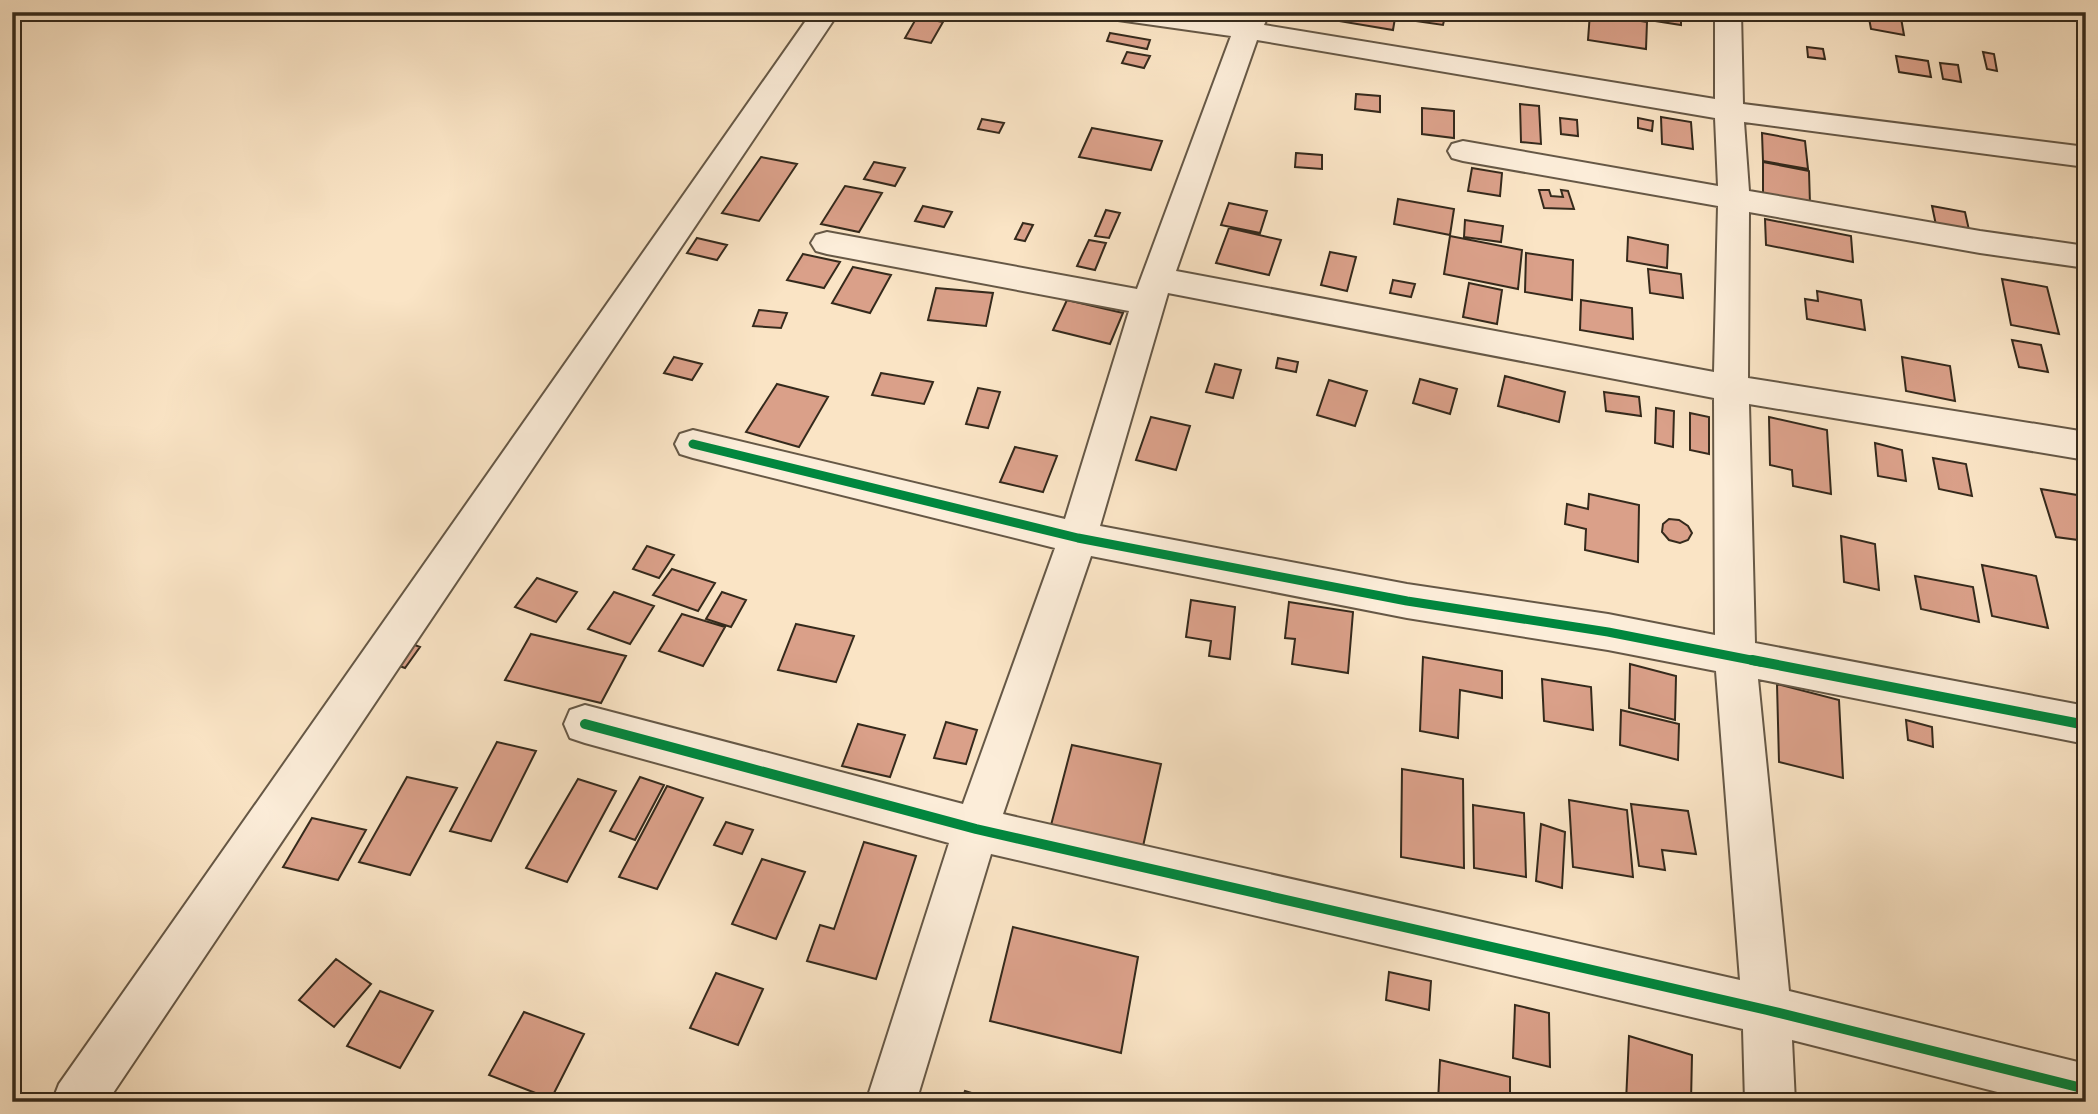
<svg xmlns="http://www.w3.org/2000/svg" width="2098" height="1114" viewBox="0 0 2098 1114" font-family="'Sorts Mill Goudy',serif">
	<rect width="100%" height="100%" fill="#fae4c5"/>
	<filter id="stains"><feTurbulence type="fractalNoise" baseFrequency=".00286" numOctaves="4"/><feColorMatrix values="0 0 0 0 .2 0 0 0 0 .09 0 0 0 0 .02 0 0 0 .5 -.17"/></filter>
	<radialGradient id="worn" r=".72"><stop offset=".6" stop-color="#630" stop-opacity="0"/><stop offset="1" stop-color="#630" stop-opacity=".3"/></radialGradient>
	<path fill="#daa089" stroke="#352a1c" stroke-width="2" d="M1335 12H1446L1443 25 1395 18 1393 30 1333 20Z
		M1610 12H1681V25L1610 14Z
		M1590 13 1647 22 1646 49 1588 40Z
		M1868 13 1901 18 1904 35 1871 29Z
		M917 17 943 22 931 43 905 38Z
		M1110 33 1150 40 1147 49 1107 41Z
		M1807 47 1823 49 1825 59 1808 57Z
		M1127 52 1150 56 1144 68 1122 63Z
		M1983 52 1994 54 1997 71 1987 69Z
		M1896 56 1928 61 1931 77 1899 72Z
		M1940 63 1958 65 1961 82 1943 79Z
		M1356 94 1380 96V112L1355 109Z
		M1520 104 1539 106 1541 144 1521 142Z
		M1422 108 1454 111V138L1422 134Z
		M1661 117 1691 122 1693 149 1662 144Z
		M1560 118 1577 120 1578 136 1561 134Z
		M1638 118 1653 121 1652 131 1638 128Z
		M982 119 1004 123 999 133 978 129Z
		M1092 128 1162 141 1151 170 1079 157Z
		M1762 133 1805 141 1808 169 1763 161Z
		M1296 153 1322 155V169L1295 167Z
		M761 157 797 164 759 221 722 213Z
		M874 162 905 168 895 186 864 179Z
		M1763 162 1809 171 1810 204 1763 195Z
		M1472 168 1502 173 1500 196 1468 191Z
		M845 186 882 193 859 232 821 224Z
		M1539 190H1549L1551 196 1563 197 1561 190 1568 191 1574 209 1544 208Z
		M1398 199 1454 209 1450 235 1394 224Z
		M1229 203 1267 211 1260 233 1221 225Z
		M923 206 952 212 944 227 915 221Z
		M1932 206 1965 212 1969 230 1936 225Z
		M1106 210 1120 213 1109 238 1095 236Z
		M1765 219 1851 236 1853 262 1766 245Z
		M1465 220 1503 226 1501 242 1464 237Z
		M1023 223 1033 225 1025 241 1015 239Z
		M1229 228 1281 240 1269 275 1216 263Z
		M1450 236 1522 250 1518 289 1444 274Z
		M1628 237 1668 245 1667 268 1627 261Z
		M697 238 727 245 717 260 687 253Z
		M1089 240 1106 243 1095 270 1077 266Z
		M1330 252 1356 257 1347 291 1321 285Z
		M1526 253 1573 260 1572 300 1525 292Z
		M803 254 840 262 824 288 787 280Z
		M853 267 891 275 870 313 832 303Z
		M1648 269 1681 274 1683 298 1650 293Z
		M2002 279 2047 287 2059 334 2011 325Z
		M1393 280 1415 284 1411 297 1390 293Z
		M1469 283 1502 290 1497 324 1463 317Z
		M936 288 993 293 986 326 928 320Z
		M1817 291 1861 300 1865 330 1807 319 1805 299 1818 301Z
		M1067 300 1123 313 1110 344 1053 330Z
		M1581 300 1632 308 1633 339 1580 330Z
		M759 310 787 313 781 328 753 326Z
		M2012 340 2041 345 2048 372 2019 367Z
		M674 357 702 364 692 380 664 373Z
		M1902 357 1950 366 1955 401 1906 391Z
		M1278 358 1298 362 1296 372 1276 368Z
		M1215 364 1241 370 1233 398 1206 392Z
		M881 373 933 382 924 404 872 395Z
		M1505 376 1565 392 1559 422 1498 406Z
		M1420 379 1457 389 1450 414 1413 403Z
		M1329 380 1367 391 1355 426 1317 415Z
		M777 384 828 397 799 447 746 432Z
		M978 388 1000 392 988 428 966 424Z
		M1604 392 1639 397 1641 416 1606 411Z
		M1656 408 1674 411 1673 447 1655 443Z
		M1690 413 1709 417V454L1690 450Z
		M1151 417 1190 426 1176 470 1136 460Z
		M1769 417 1827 430 1831 494 1793 486 1792 470 1770 465Z
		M1875 443 1902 450 1906 481 1878 476Z
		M1015 447 1057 456 1043 492 1000 482Z
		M1933 458 1966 464 1972 496 1939 489Z
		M2041 489 2077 495 2086 521V541L2056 537Z
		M1589 494 1639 505 1638 562 1585 550 1586 529 1565 524 1567 504 1588 509Z
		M1669 519 1679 520 1688 526 1692 533 1688 540 1680 543 1669 540 1662 532 1663 524Z
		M1841 536 1875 544 1879 590 1844 582Z
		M647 546 674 555 659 578 633 569Z
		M1982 565 2036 576 2048 628 1992 616Z
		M672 569 715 583 698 611 653 595Z
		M1915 576 1973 587 1979 622 1921 609Z
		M537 578 577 592 556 622 515 607Z
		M614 592 654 606 630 644 588 629Z
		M722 592 746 600 731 627 706 619Z
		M1191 600 1235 607 1230 659 1209 656 1211 641 1186 637Z
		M1289 602 1353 612 1348 673 1292 664 1295 639 1285 638Z
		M682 614 725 627 703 666 659 651Z
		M796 624 854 636 836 682 778 670Z
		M531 634 626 656 601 703 505 680Z
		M394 637 420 647 405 668 377 658Z
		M1423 657 1502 671V698L1460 690 1458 738 1420 731Z
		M1630 664 1676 676 1675 720 1629 708Z
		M1542 679 1591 687 1593 730 1544 721Z
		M1777 684 1839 700 1843 778 1779 762Z
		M1621 710 1679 724 1678 760 1620 745Z
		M1906 720 1932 727 1933 747 1908 740Z
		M946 722 977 730 966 764 934 758Z
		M858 724 905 735 890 777 842 766Z
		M497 742 536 751 491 841 450 831Z
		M1072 745 1161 764 1142 851 1050 829Z
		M1402 769 1463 779 1464 868 1401 857Z
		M407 777 457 788 410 875 359 862Z
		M640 777 664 785 635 840 610 831Z
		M578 779 616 791 567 882 526 868Z
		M667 786 703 798 657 889 619 877Z
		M1569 800 1627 810 1633 877 1573 867Z
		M1631 804 1688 811 1696 854 1662 850 1665 870 1639 866Z
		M1473 805 1524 813 1526 877 1474 868Z
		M312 818 366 830 338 880 283 867Z
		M726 822 753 830 742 854 714 845Z
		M1541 824 1565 832 1562 888 1536 881Z
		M864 842 916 856 876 979 807 961 820 925 834 929Z
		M762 859 805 872 776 939 732 924Z
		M1013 927 1138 957 1121 1053 990 1021Z
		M336 959 371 984 334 1027 299 1000Z
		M1389 972 1431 981 1429 1010 1386 1000Z
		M716 973 763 989 738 1045 690 1028Z
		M380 991 433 1011 400 1068 347 1046Z
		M1515 1005 1549 1013 1550 1067 1513 1058Z
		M524 1012 584 1034 551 1099 489 1075Z
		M1629 1036 1692 1055 1691 1102H1626Z
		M1440 1060 1510 1077V1102H1438Z
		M965 1091 1001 1102H961Z"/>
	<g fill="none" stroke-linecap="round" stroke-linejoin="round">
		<g stroke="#665846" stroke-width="4">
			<path id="minor" d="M812 12H839L107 1102H52L59 1084Z
				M1105 12H1178L1239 21 1243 12H1270L1264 25 1715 99V12H1741L1743 104 2086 147V167L1744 122 1749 191 1980 231 2086 246V268L1980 253 1749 212 1748 378 2086 432V460L1749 404 1755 643 2086 706V744L1758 679 1789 991 2086 1064V1102H2037L1792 1040 1795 1102H1745L1743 1029 991 854 916 1102H866L949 843 585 743 570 738 564 724 570 710 585 705 963 804 1055 548 693 458 680 454 675 444 680 434 693 430 1065 519 1129 311 827 254 816 251 811 243 816 235 827 232 1137 289 1231 36 1118 20 1109 18ZM1257 40 1715 118 1718 186 1463 141 1452 144 1448 151 1452 158 1463 161 1718 206 1714 372 1176 271ZM1168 293 1714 398 1715 635 1608 614 1407 584 1100 526ZM1091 556 1407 618 1608 650 1716 671 1740 980 1003 814Z"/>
		</g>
		<use href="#minor" fill="#fcedd9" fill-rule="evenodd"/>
		<g stroke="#fcedd9" stroke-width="13">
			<path id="cycleway-far1" d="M693 444 1078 538 1407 601 1608 632 1761 662"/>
		</g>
		<g stroke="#fcedd9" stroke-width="15">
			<path id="cycleway" d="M1752 660 2086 725
				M585 724 976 829 1767 1010 2086 1089"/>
		</g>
		<use href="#cycleway-far1" stroke="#00873e" stroke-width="9"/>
		<use href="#cycleway" stroke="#00873e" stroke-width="10"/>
	</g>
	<rect width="2098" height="1114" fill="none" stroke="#fae4c5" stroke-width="42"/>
	<rect x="14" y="14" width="2070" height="1086" fill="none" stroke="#352a1c" stroke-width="3.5"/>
	<rect x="21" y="21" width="2056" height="1072" fill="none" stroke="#352a1c" stroke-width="2"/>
	<rect width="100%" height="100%" filter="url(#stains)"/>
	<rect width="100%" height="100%" fill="url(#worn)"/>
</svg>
